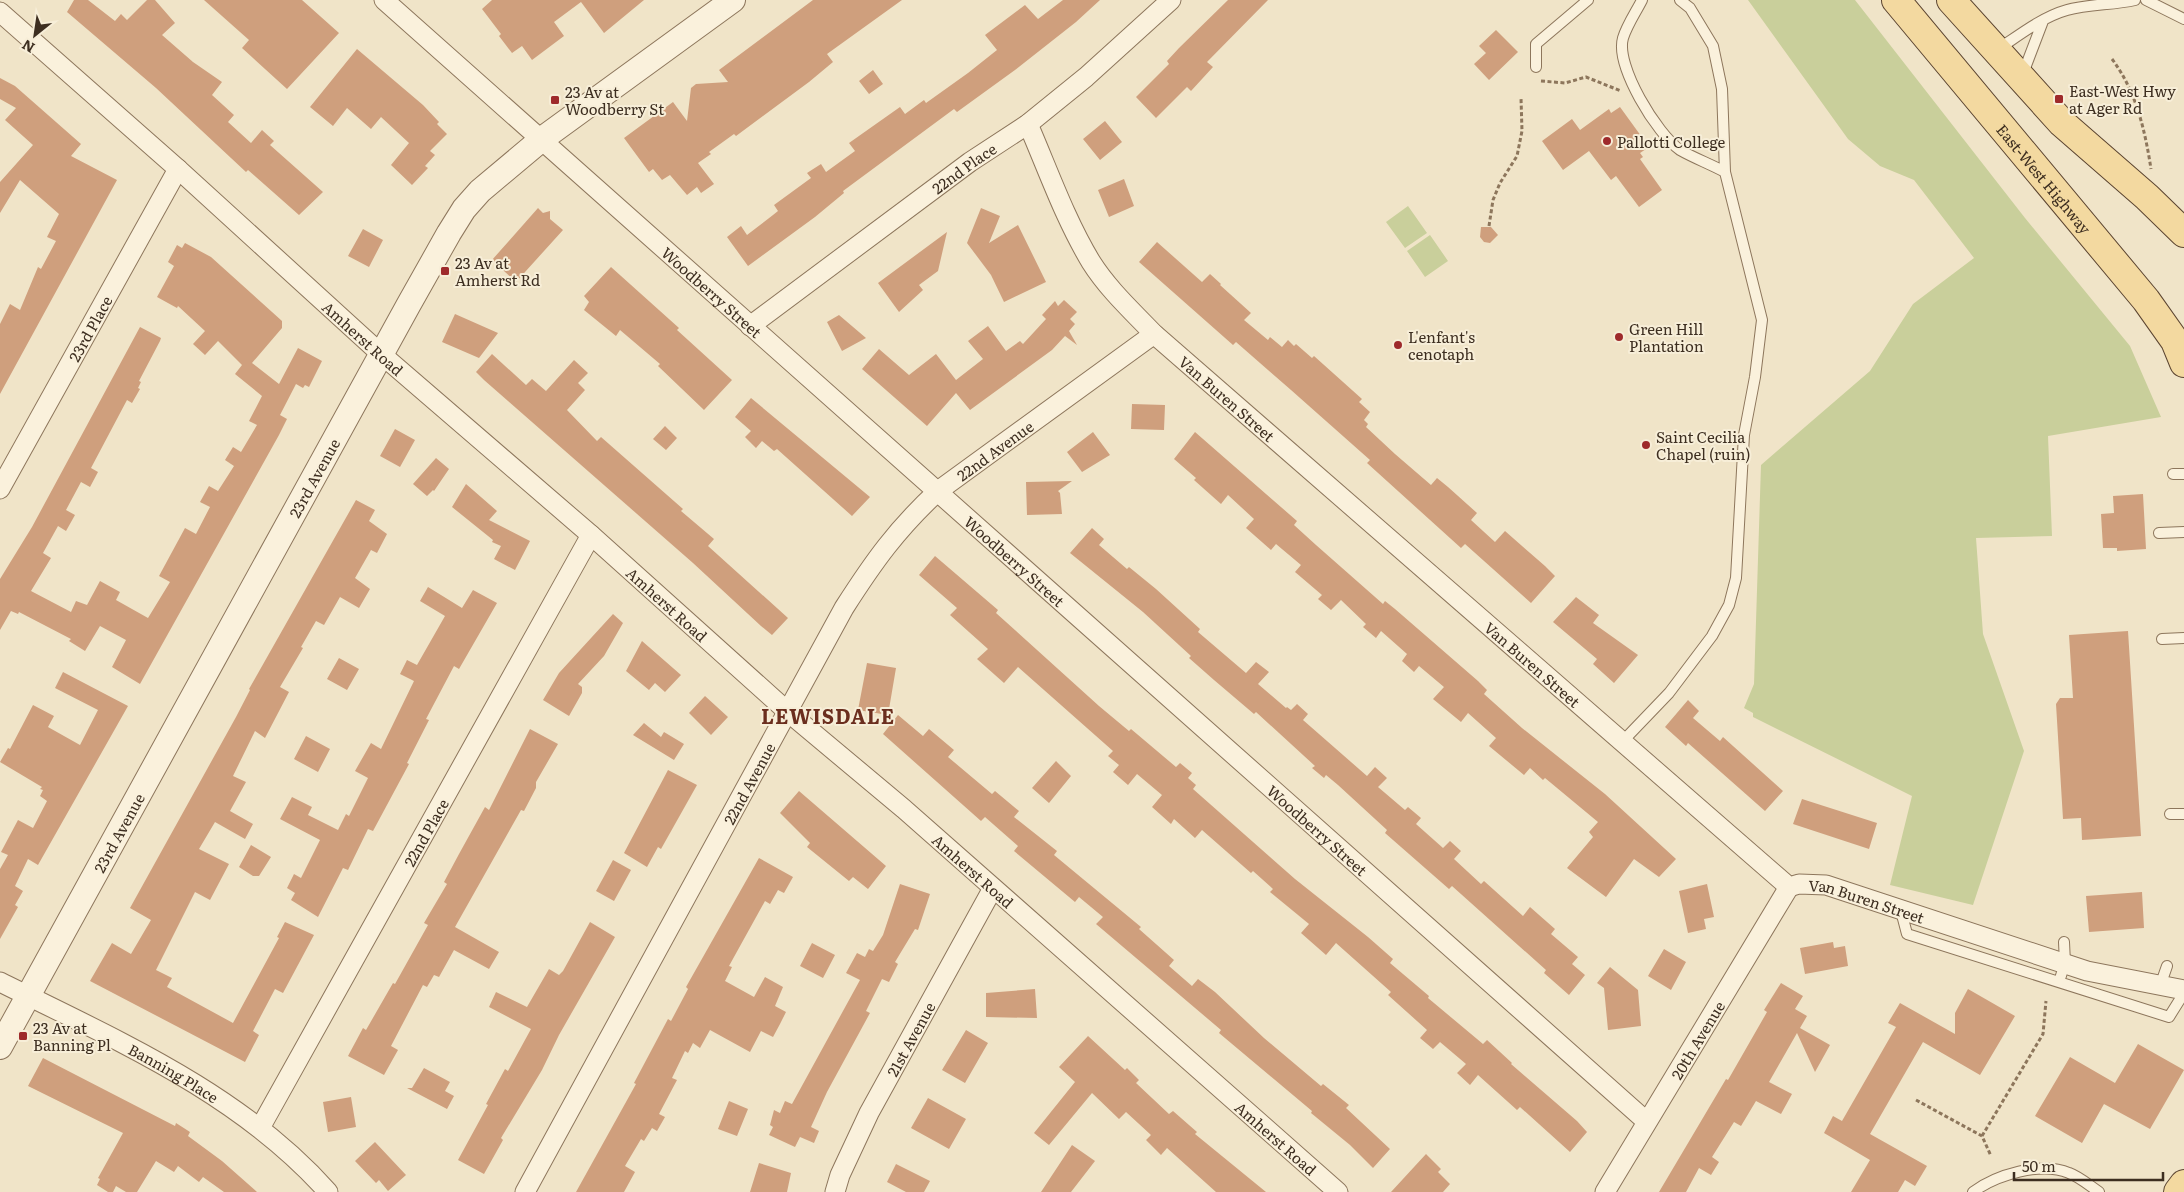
<svg xmlns="http://www.w3.org/2000/svg" width="2184" height="1192" viewBox="0 0 2184 1192" font-family="Literata,serif">
	<rect width="100%" height="100%" fill="#f0e4c8"/>
	<path fill="#c9cf9b" d="M1748 0H1855L2025 218 2130 346 2161 417 2048 436 2052 536 1976 538 1983 634 2024 751 1973 905 1890 885 1912 796 1753 717V713L1744 708 1754 684 1761 465 1870 371 1913 304 1974 258 1914 180 1880 166 1848 139Z
		M1408 206 1427 233 1405 248 1386 222Z
		M1430 235 1448 261 1425 277 1407 251Z"/>
	<path fill="#cf9f7d" d="M74 0H88L115 21 121 14 127 20 147 0H155L175 23 162 35 193 62 222 82 212 95 234 115 228 122 251 143 262 130 274 141 270 145 323 192 299 215 248 170 246 172 156 88 67 12Z
		M204 0H302L339 33 287 89 242 48 249 40Z
		M492 0H644L604 33 581 2 554 22 564 36 532 60 522 46 512 53 499 36 501 34 482 9Z
		M813 0H902L827 54 833 62 809 82 736 136 734 134 709 152 711 154 698 163 714 184 701 193 697 187 687 195 670 175 662 180 653 169 649 172 624 138 673 102 687 121 691 88 696 84 728 82 719 70Z
		M1063 0H1100L1076 22 1015 70 957 112 954 109 843 191 844 193 815 217 748 266 727 237 741 226 747 235 773 215 778 211 774 205 811 178 807 173 821 164 826 172 855 151 849 143 900 107 905 114 924 100 926 103 968 73 997 50 985 35 1025 5 1038 19Z
		M1228 0H1268L1207 62 1213 67 1191 91 1187 87 1156 118 1136 97 1169 64 1167 61 1179 48Z
		M1496 30 1518 52 1489 80 1474 64 1486 53 1479 46Z
		M357 49 423 105 439 122 437 124 447 134 430 151 435 155 425 166 428 168 412 185 391 165 409 143 381 117 371 129 347 108 333 126 310 107Z
		M873 70 883 84 869 94 859 81Z
		M0 78 15 86 81 144 71 156 117 180 0 394V324L10 304 20 310 38 267 41 269 56 241 47 237 59 214 20 180 0 213V182L33 145 5 120 16 108 0 99Z
		M1620 107 1649 147 1640 153 1643 157 1640 159 1662 190 1639 207 1616 176 1611 180 1589 151 1563 170 1542 141 1572 119 1580 130 1609 109 1611 113Z
		M1105 121 1122 142 1100 160 1083 139Z
		M1124 179 1134 206 1109 217 1098 190Z
		M538 208 543 213 550 211V219L563 230 516 282 492 260Z
		M981 208 1000 216 989 243 1018 225 1046 282 1004 302 991 275 967 243Z
		M1481 227H1491L1498 235 1490 243 1484 242 1480 237Z
		M363 229 383 240 369 267 348 256Z
		M947 232 938 271 919 285 923 290 899 312 878 283Z
		M1157 242 1202 282 1210 274 1221 284 1220 285 1251 313 1244 320 1268 340 1270 337 1282 347 1288 340 1294 346 1296 344 1312 358 1314 356 1362 399 1359 402 1370 412 1364 420 1368 424 1366 427 1395 454 1431 485 1437 478 1448 487 1477 513 1471 520 1495 542 1505 531 1545 566 1555 576 1531 603 1465 544 1461 548 1367 463 1370 460 1291 390 1236 342 1233 345 1139 262Z
		M185 243 211 257 282 321V328L252 363 279 384 298 348 322 361 309 387 305 385 303 388 296 384 280 415 287 419 279 435 140 684 112 667 126 640 100 626 85 651 69 641 71 639 19 612 18 614 11 611 0 630V579L32 527 140 327 161 338 160 341 139 381 141 382 138 388 140 389 132 403 127 400 91 468 98 472 90 487 81 482 66 510 75 515 66 531 58 526 43 553 51 558 31 591 71 612 76 601 87 605 100 581 120 592 116 600 148 618 170 582 159 576 185 528 196 534 210 507 200 502 209 486 218 491 234 466 225 460 233 447 241 452 257 425 249 421 262 396 235 374 242 365 218 341 205 355 193 344 205 331 178 306 177 308 157 297 174 266 168 262 177 245 182 248Z
		M611 267 679 328 677 330 732 380 704 410 658 366 660 364 620 330 616 336 584 310 589 302 584 296Z
		M1064 300 1077 312 1070 319 1075 324 1069 331 1077 345 1065 336 1052 350 970 410 956 393 927 426 862 369 879 349 909 375 936 354 956 380 983 359 968 341 988 326 1006 351 1020 341 1023 344 1046 319 1042 315 1055 301 1058 306Z
		M455 314 498 333 479 358 442 342Z
		M839 315 866 338 842 351 827 322Z
		M492 354 526 385 532 379 546 391 574 360 588 373 578 383 585 390 567 410 597 441 601 437 683 509 681 511 714 539 708 546 788 618 772 635 761 626 693 563 484 380 476 372Z
		M751 398 870 497 852 516 777 449 774 451 762 441 756 448 745 437 751 431 735 417Z
		M1132 404 1165 405 1164 430 1131 429Z
		M665 426 677 438 666 450 653 439Z
		M395 429 415 440 400 467 380 456Z
		M1093 432 1110 455 1082 472 1067 452Z
		M1195 432 1297 521 1294 525 1316 545 1383 604 1385 601 1395 609 1478 681 1487 690 1484 694 1522 728 1605 794 1676 859 1659 877 1634 859 1606 897 1567 868 1593 837 1589 832 1598 822 1545 778 1543 780 1530 768 1524 775 1489 746 1496 738 1468 713 1461 722 1433 699 1444 687 1419 666 1414 672 1402 661 1407 654 1381 631 1376 638 1363 627 1366 624 1341 600 1331 610 1318 599 1322 595 1295 572 1301 565 1276 544 1271 550 1246 528 1254 519 1228 495 1221 504 1194 480 1196 478 1174 459Z
		M436 458 449 469 434 491 433 490 427 496 413 484Z
		M1072 481 1058 491 1060 493 1062 514 1027 515 1026 482Z
		M466 484 497 511 489 520 530 541 515 570 494 559 501 546 492 542 493 540 452 507Z
		M2143 494 2146 549 2117 551V548H2103L2101 514 2114 513 2113 496Z
		M356 500 375 510 369 521 387 534 377 553 371 550 355 578 370 589 359 608 340 597 324 625 316 621 301 647 303 648 280 687 289 692 265 738 255 731 233 776 246 782 230 811 253 824 245 839 215 822 199 849 229 864 210 900 195 892 156 970 172 978 167 987 233 1023 279 938 277 937 285 922 314 935 283 993 275 989 253 1031 259 1035 245 1062 90 981 112 943 131 954 151 920 130 908 236 717 250 690 249 689Z
		M1092 528 1104 539 1099 545 1127 569 1129 567 1156 589 1200 629 1198 632 1246 673 1256 662 1269 672 1258 684 1286 708 1287 707 1291 710 1297 704 1308 714 1303 720 1367 776 1375 767 1387 778 1378 787 1405 810 1408 807 1421 818 1416 824 1443 848 1450 841 1461 851 1454 859 1481 884 1484 881 1523 916 1530 907 1555 929 1551 934 1578 957 1572 964 1585 975 1569 995 1544 973 1546 970 1452 886 1449 889 1385 833 1387 830 1338 785 1326 775 1324 778 1312 768 1315 766 1256 712 1254 714 1214 680 1189 658 1191 656 1143 612 1070 553Z
		M935 556 998 610 996 613 1099 706 1129 731 1131 729 1176 767 1180 763 1192 773 1188 778 1196 785 1193 789 1295 879 1368 937 1393 959 1390 963 1429 996 1428 998 1483 1044 1487 1040 1512 1063 1511 1064 1577 1121 1587 1132 1570 1152 1520 1107 1517 1110 1478 1075 1470 1085 1457 1073 1466 1064 1440 1042 1433 1049 1420 1038 1427 1030 1388 995 1391 992 1336 943 1326 955 1301 933 1309 924 1270 892 1273 889 1253 871 1251 873 1202 830 1195 838 1174 819 1171 824 1152 807 1162 795 1137 774 1128 785 1113 772 1119 765 1108 756 1113 751 1018 667 1004 683 977 659 988 649 950 615 957 608 919 575Z
		M428 587 462 608 473 590 497 603 459 669 454 666 426 719 429 720 407 763 409 764 373 831 368 829 348 870 343 868 318 917 291 900 295 893 287 888 294 874 301 878 320 840 280 819 292 797 312 807 308 815 338 830 346 814 349 816 368 778 355 771 371 743 381 749 414 681 400 674 407 660 417 665 445 616 420 601Z
		M1576 597 1599 615 1593 623 1638 655 1614 683 1593 664 1597 659 1553 622Z
		M613 614 623 623 604 656 578 684 582 687V693L569 716 543 700 559 673Z
		M2128 631 2141 836 2082 840 2081 818 2063 819 2056 704 2060 698H2073L2069 635Z
		M642 641 681 675 665 692 655 683 649 690 626 671Z
		M339 658 359 669 347 690 327 679Z
		M867 663 896 668 888 715 858 710Z
		M63 672 128 706 38 865 28 859 15 886 23 891 15 905 18 907 0 939V869L8 855 1 852 18 820 33 828 47 801 40 796 43 790 40 789 42 787 0 762 8 748 10 749 33 705 54 716 48 727 80 745 98 710 55 688Z
		M705 696 728 717 711 735 689 713Z
		M1688 700 1699 711 1693 718 1720 741 1723 737 1783 791 1765 811 1688 743 1686 746 1665 727Z
		M898 715 923 736 929 729 954 750 948 757 992 794 995 791 1019 811 1014 817 1057 851 1054 855 1141 927 1139 929 1174 960 1169 966 1192 986 1198 979 1215 992 1264 1038 1321 1086 1323 1084 1349 1105 1346 1108 1390 1149 1373 1168 1350 1145 1311 1113 1312 1111 1219 1033 1221 1030 1096 924 1103 917 1079 897 1075 902 1014 851 1018 846 985 817 981 821 883 734Z
		M644 723 661 737 664 732 684 744 674 760 633 735Z
		M530 729 558 744 536 782V788L524 811 521 810 455 927 499 952 489 969 454 950 439 977 434 975 427 987 423 985 391 1046 398 1050 384 1075 348 1056 363 1028 366 1030 393 983 395 984 428 925 424 923 447 884 444 882 459 854 485 807 489 810Z
		M306 736 330 749 318 772 294 759Z
		M1056 761 1071 776 1049 803 1032 788Z
		M668 770 697 785 661 849 658 847 647 867 624 853Z
		M799 791 886 866 868 889 853 877 849 881 807 847 810 843 780 813Z
		M1802 799 1877 823 1869 849 1793 824Z
		M251 845 271 857 259 876H253L239 867Z
		M759 858 793 877 784 893 778 890 770 904 765 901 729 966 732 967 725 981 754 997 765 977 783 987 775 1006 786 1012 780 1024 773 1037 761 1031 750 1052 710 1030 700 1048 693 1043 688 1053 685 1051 672 1078 677 1080 659 1114 665 1117 657 1131 652 1128 644 1141 641 1139 625 1166 635 1172 624 1192H576L636 1084 634 1083 668 1019 671 1021 688 989 686 987Z
		M613 860 631 870 614 901 596 891Z
		M900 884 930 894 918 930 915 929 895 962 898 964 889 982 882 979 866 1011 870 1013 827 1092 811 1127 819 1131 814 1143 800 1137 795 1147 769 1135 773 1127 770 1125 774 1110 780 1113 785 1101 792 1104 860 980 846 973 857 953 865 957 869 949 873 951 883 935Z
		M1707 884 1714 917 1704 919 1706 929 1688 933 1679 891Z
		M2142 892 2144 928 2089 932 2086 896Z
		M590 922 615 937 559 1035 542 1070 501 1138 503 1140 484 1174 458 1160 488 1105 486 1104 505 1069 508 1071 531 1029 489 1007 496 992 527 1007 549 969 559 975 563 971Z
		M1833 942 1834 948 1845 946 1848 966 1805 974 1800 948Z
		M812 943 835 955 823 978 800 966Z
		M1664 949 1686 962 1671 990 1648 976Z
		M1610 967 1638 990 1641 1026 1608 1030 1604 988 1597 983Z
		M1781 983 1803 996 1795 1009 1807 1016 1800 1028 1830 1045 1815 1072 1797 1033 1769 1082 1792 1094 1781 1114 1756 1101 1741 1126 1734 1122 1712 1157 1719 1162 1711 1175 1699 1168 1686 1192H1659L1726 1079 1728 1080 1767 1012 1764 1010Z
		M1035 989 1037 1018 986 1017V993Z
		M1968 989 2015 1016 1980 1075 1923 1042 1870 1134 1927 1166 1915 1186 1905 1180 1898 1192H1851L1870 1160 1824 1133 1833 1116 1842 1121 1896 1027 1888 1023 1900 1003 1955 1034V1013Z
		M966 1030 988 1043 965 1083 942 1070Z
		M1088 1036 1125 1070 1127 1068 1139 1080 1136 1083 1169 1114 1173 1111 1197 1132 1195 1134 1266 1192H1216L1167 1148 1161 1155 1146 1140 1151 1135 1126 1112 1119 1119 1092 1093 1049 1145 1034 1133 1075 1082 1059 1067Z
		M2138 1044 2184 1070 2150 1129 2104 1104 2082 1143 2035 1116 2070 1057 2115 1083Z
		M43 1058 175 1126 176 1123 190 1132 188 1136 222 1161 257 1192H224L203 1177 199 1182 178 1166 174 1172 156 1161 137 1192H126L116 1186 113 1192H108L97 1185 100 1179 98 1178 123 1133 28 1086Z
		M424 1068 450 1082 445 1091 454 1096 447 1109 407 1088H412Z
		M351 1097 356 1127 328 1132 323 1102Z
		M928 1098 966 1119 949 1149 911 1128Z
		M729 1101 748 1109 737 1136 718 1129Z
		M375 1142 406 1175 388 1191 379 1180 376 1183 355 1161Z
		M1072 1145 1095 1161 1071 1192H1041Z
		M1426 1154 1441 1169 1438 1172 1450 1184 1443 1192H1391Z
		M759 1163 791 1173 787 1192H750Z
		M896 1164 930 1181 924 1192H906L887 1182Z"/>
	<g fill="none" stroke-linecap="round" stroke-linejoin="round">
		<g stroke="#8d765c" stroke-width="12">
			<path id="service" d="M1642 0C1636 12 1627 25 1623 38 1615 66 1657 134 1680 150 1694 158 1710 164 1725 172
				M2146 0 2184 19
				M1997 50C2018 36 2042 17 2067 10 2089 4 2113 5 2135 0
				M1536 67V44L1588 0
				M2022 76 2043 21
				M2173 474H2184
				M2159 533 2184 532
				M2162 639 2184 638
				M1622 742 1669 693 1712 636 1729 605 1736 578 1744 435 1755 377 1762 320 1725 172 1722 89 1713 46 1690 8 1680 0
				M2170 814H2184
				M1901 911 1907 934 2169 1017 2184 993
				M2059 982 2065 963 2064 942
				M2160 986 2167 966
				M1973 1192C1996 1175 2041 1161 2069 1173 2080 1177 2090 1186 2099 1192"/>
		</g>
		<g stroke="#8d765c" stroke-width="21">
			<g id="minor">
				<path id="s1" d="M384 0 1646 1121"/>
				<path id="s2" d="M0 12 178 169 381 354 591 535 788 712 904 809 1338 1192"/>
				<path id="s3" d="M1028 124C1048 170 1065 219 1091 262 1108 289 1132 311 1154 334L1789 887 1799 884 1826 885 2087 971 2184 990"/>
				<path id="s4" d="M750 326 970 162 1028 124 1086 77 1171 0"/>
				<path id="s5" d="M0 489 178 169"/>
				<path id="s6" d="M0 982C116 1040 240 1093 328 1192"/>
				<path id="s7" d="M260 1128 591 535"/>
				<path id="s8" d="M525 1192 844 608C874 561 897 529 938 491L1154 334"/>
				<path id="s9" d="M835 1192 840 1175 869 1113 993 888"/>
				<path id="s10" d="M1605 1192 1789 887"/>
			</g>
		</g>
		<g stroke="#8d765c" stroke-width="26">
			<g id="tertiary">
				<path id="s11" d="M0 1047 409 304 449 233 464 209 480 191 542 139 733 0"/>
			</g>
		</g>
		<g stroke="#5b4430" stroke-width="30">
			<g id="primary">
				<path id="s12" d="M1896 0 2146 300 2175 341 2184 363"/>
				<path d="M1951 0 2062 123 2147 197 2184 233"/>
				<path d="M2178 1192 2184 1184"/>
			</g>
		</g>
		<path stroke="#8d765c" stroke-width="3" stroke-dasharray="4 2.5" stroke-linecap="butt" d="M2112 59C2136 91 2145 130 2151 169
			M1541 81 1565 83 1586 77 1621 91
			M1489 226 1493 200 1500 183 1517 156 1522 131 1521 98
			M1916 1100 1982 1136 1991 1156
			M1982 1136 2043 1034 2046 1001"/>
		<use href="#service" stroke="#faf1dc" stroke-width="10"/>
		<use href="#minor" stroke="#faf1dc" stroke-width="19"/>
		<use href="#tertiary" stroke="#faf1dc" stroke-width="24"/>
		<use href="#primary" stroke="#f3d9a0" stroke-width="28"/>
	</g>
	<g fill="#9e2a2b" stroke="#f7eed8" stroke-width="2">
		<rect x="2054" y="94" width="10" height="10" rx="2.5"/>
		<rect x="550" y="95" width="10" height="10" rx="2.5"/>
		<circle cx="1607" cy="141" r="5"/>
		<rect x="440" y="266" width="10" height="10" rx="2.5"/>
		<circle cx="1619" cy="337" r="5"/>
		<circle cx="1398" cy="345" r="5"/>
		<circle cx="1646" cy="445" r="5"/>
		<rect x="18" y="1031" width="10" height="10" rx="2.5"/>
	</g>
	<g text-anchor="middle" dominant-baseline="central" stroke-width="4" stroke-linejoin="round" paint-order="stroke">
		<g font-size="15" fill="#3d2e20" stroke="#f7eed8" text-anchor="start">
			<text x="2069" y="90">East-West Hwy<tspan x="2069" dy="17">at Ager Rd</tspan></text>
			<text x="565" y="91">23 Av at<tspan x="565" dy="17">Woodberry St</tspan></text>
			<text x="1617" y="141">Pallotti College</text>
			<text x="455" y="262">23 Av at<tspan x="455" dy="17">Amherst Rd</tspan></text>
			<text x="1629" y="328">Green Hill<tspan x="1629" dy="17">Plantation</tspan></text>
			<text x="1408" y="336">L'enfant's<tspan x="1408" dy="17">cenotaph</tspan></text>
			<text x="1656" y="436">Saint Cecilia<tspan x="1656" dy="17">Chapel (ruin)</tspan></text>
			<text x="33" y="1027">23 Av at<tspan x="33" dy="17">Banning Pl</tspan></text>
		</g>
		<g font-size="15" fill="#3d2e20" stroke="#f7eed8">
			<text stroke="none"><textPath href="#s4" startOffset="266">22nd Place</textPath></text>
			<text stroke="none"><textPath href="#s12" startOffset="232">East-West Highway</textPath></text>
			<text stroke="none"><textPath href="#s1" startOffset="439">Woodberry Street</textPath></text>
			<text stroke="none"><textPath href="#s5" startOffset="184">23rd Place</textPath></text>
			<text stroke="none"><textPath href="#s2" startOffset="488">Amherst Road</textPath></text>
			<text stroke="none"><textPath href="#s3" startOffset="345">Van Buren Street</textPath></text>
			<text stroke="none"><textPath href="#s8" startOffset="886">22nd Avenue</textPath></text>
			<text stroke="none"><textPath href="#s11" startOffset="650">23rd Avenue</textPath></text>
			<text stroke="none"><textPath href="#s1" startOffset="844">Woodberry Street</textPath></text>
			<text stroke="none"><textPath href="#s2" startOffset="892">Amherst Road</textPath></text>
			<text stroke="none"><textPath href="#s3" startOffset="750">Van Buren Street</textPath></text>
			<text stroke="none"><textPath href="#s8" startOffset="466">22nd Avenue</textPath></text>
			<text stroke="none"><textPath href="#s1" startOffset="1249">Woodberry Street</textPath></text>
			<text stroke="none"><textPath href="#s11" startOffset="245">23rd Avenue</textPath></text>
			<text stroke="none"><textPath href="#s7" startOffset="339">22nd Place</textPath></text>
			<text stroke="none"><textPath href="#s2" startOffset="1298">Amherst Road</textPath></text>
			<text stroke="none"><textPath href="#s3" startOffset="1170">Van Buren Street</textPath></text>
			<text stroke="none"><textPath href="#s9" startOffset="171">21st Avenue</textPath></text>
			<text stroke="none"><textPath href="#s10" startOffset="178">20th Avenue</textPath></text>
			<text stroke="none"><textPath href="#s6" startOffset="196">Banning Place</textPath></text>
			<text stroke="none"><textPath href="#s2" startOffset="1702">Amherst Road</textPath></text>
		</g>
		<g font-size="20" font-weight="bold" letter-spacing="1" fill="#6b2e1e" stroke="#f7eed8">
			<text x="828" y="715">LEWISDALE</text>
		</g>
	</g>
	<g transform="translate(35 35) rotate(210)" stroke="#f7eed8" stroke-width="4" paint-order="stroke">
	<path d="M0-4L9 19L0 12L-9 19Z" fill="#3d2e20"/>
	<text y="-8" font-size="14" font-weight="bold" text-anchor="middle" fill="#3d2e20">N</text>
	</g>
	<path d="M2014 1172v8h149v-8" fill="none" stroke="#3d2e20" stroke-width="2.5"/>
	<text x="2022" y="1172" font-size="15" fill="#3d2e20" stroke="#f7eed8" stroke-width="4" paint-order="stroke">50 m</text>
</svg>
